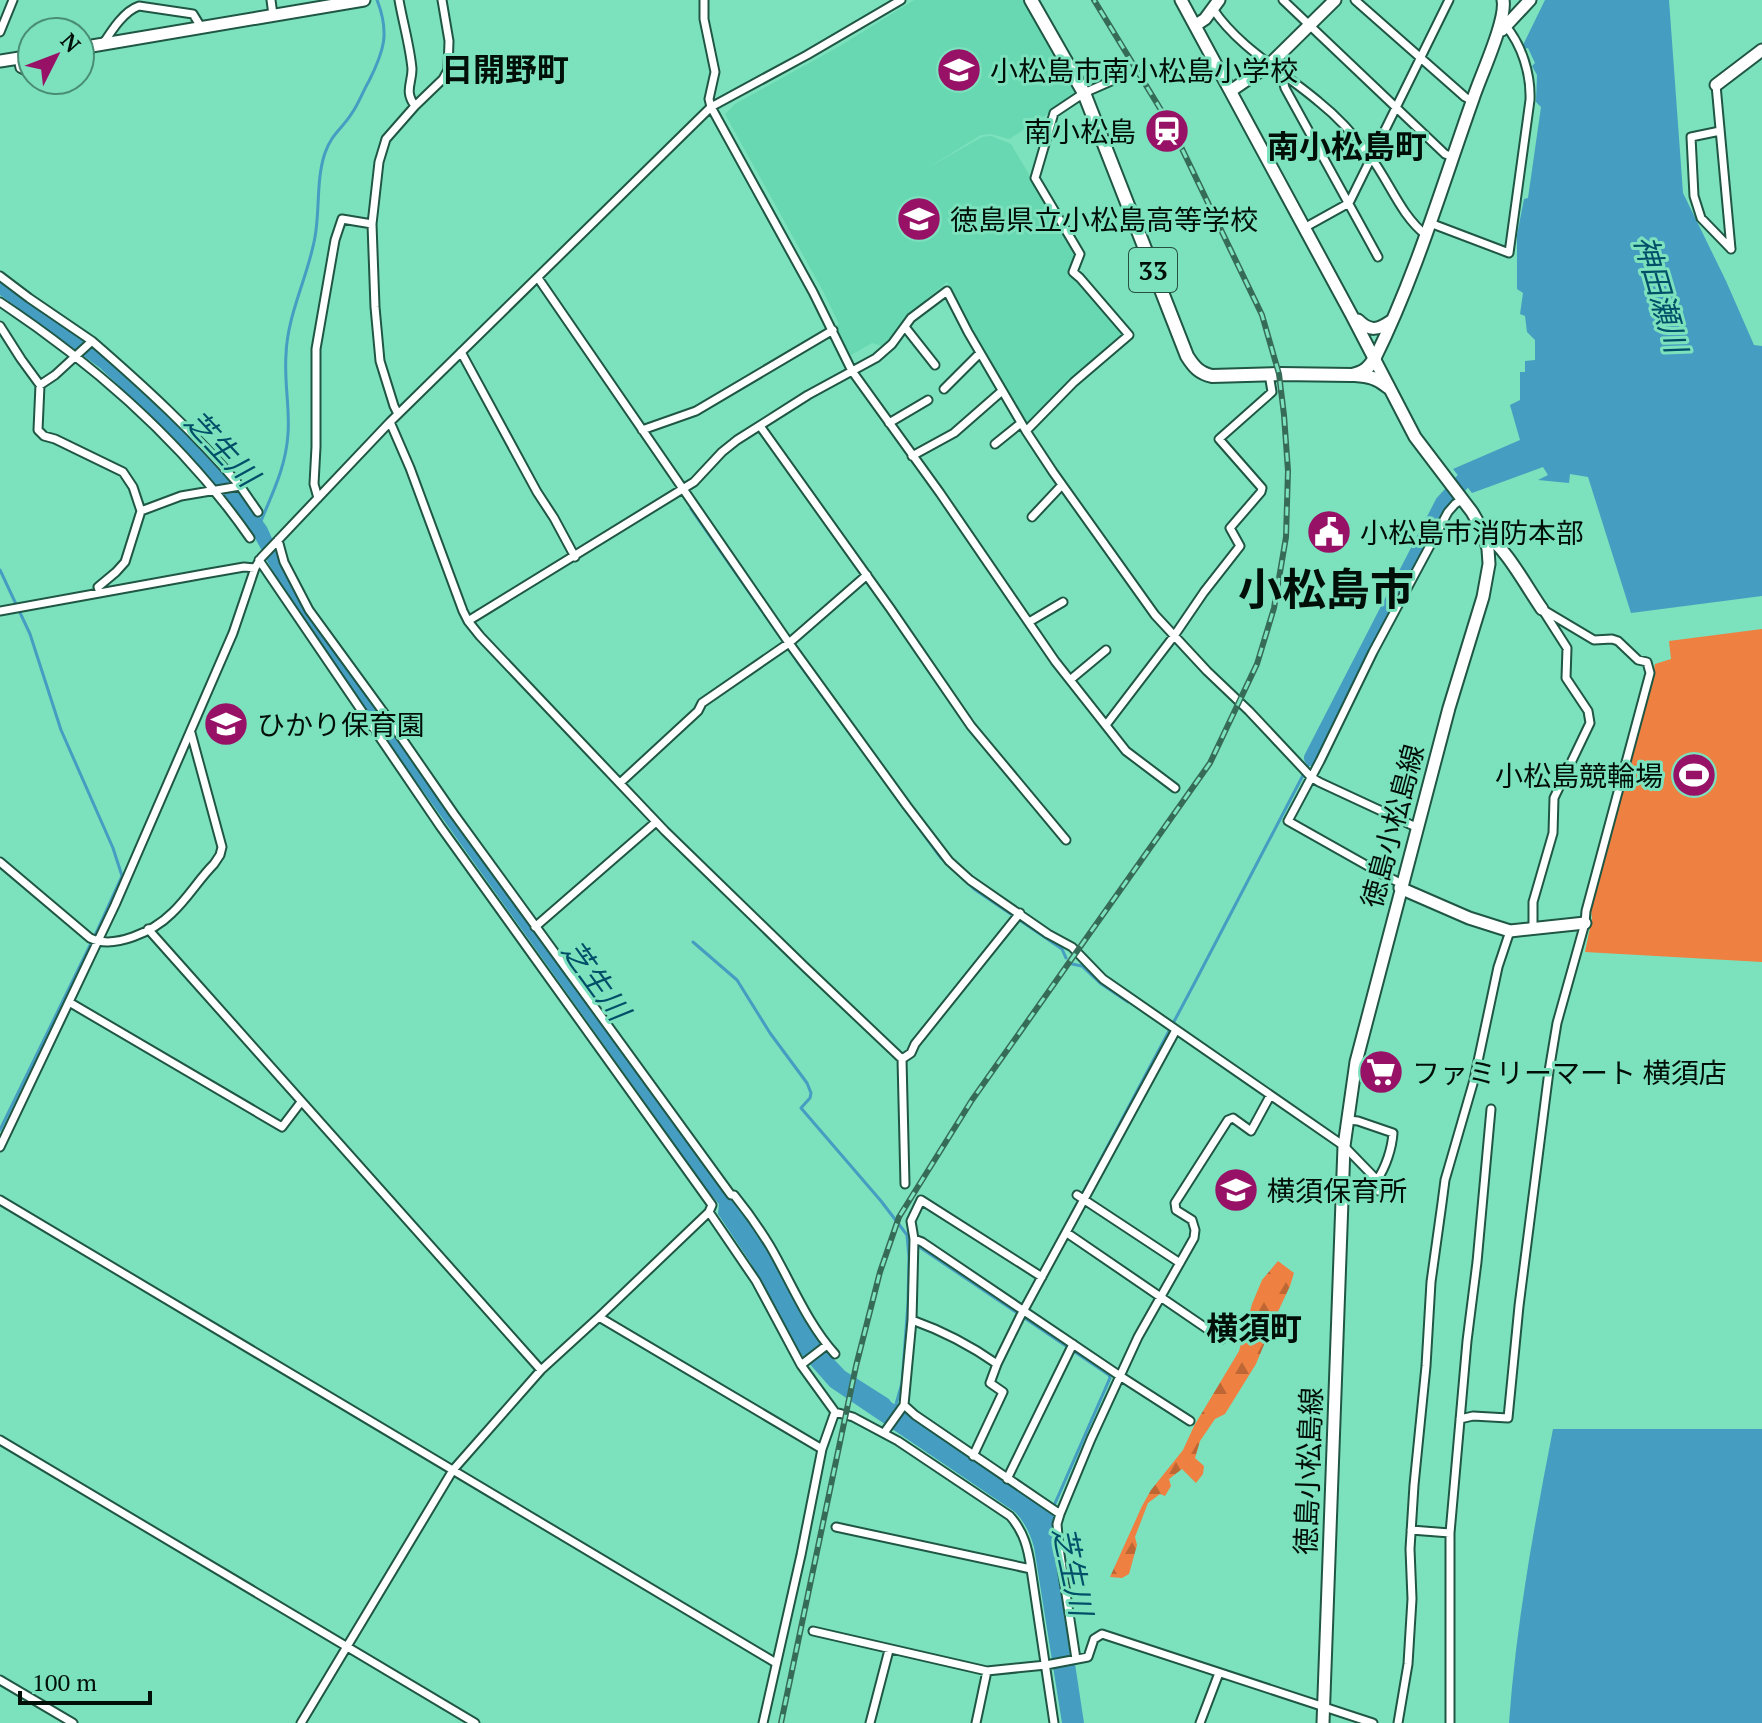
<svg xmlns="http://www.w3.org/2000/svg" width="1762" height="1723" viewBox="0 0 1762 1723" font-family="'PT Serif','Noto Sans JP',serif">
	<defs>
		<pattern id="forest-firs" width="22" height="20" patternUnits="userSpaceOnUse" patternTransform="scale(2)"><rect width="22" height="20" fill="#ee8041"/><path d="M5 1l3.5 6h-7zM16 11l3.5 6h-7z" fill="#be6735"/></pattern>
	</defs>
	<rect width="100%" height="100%" fill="#7ce1bd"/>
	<path fill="#67d8b1" d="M914 0H1025L1077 95 1009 139 991 134 981 135 924 170 982 137 991 136 1011 144 1077 256 1069 270 1072 278 1077 279 1125 335 1072 379 1027 424 976 338 947 282 907 315 893 336 882 346 872 343 851 355 835 327 839 324 823 291 725 114 735 104 840 46Z"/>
	<path fill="url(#forest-firs)" d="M1278 1261 1294 1273 1290 1286 1275 1318 1256 1364 1225 1414 1215 1419 1200 1441 1195 1458 1204 1466 1203 1474 1196 1483 1182 1469 1169 1479 1171 1486 1165 1496 1160 1494 1148 1503 1135 1537 1137 1545 1129 1574 1122 1578 1110 1577 1142 1506 1151 1490 1183 1450 1194 1426 1239 1351 1252 1304 1262 1280Z"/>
	<path fill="#ee8041" d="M1762 629V962L1585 952 1592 918 1591 911 1652 680 1655 664 1671 659 1669 641Z"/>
	<path fill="#459dc1" d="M1545 0H1669L1683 193 1726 281 1754 345 1762 346V596L1631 613 1588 477 1570 474 1569 483 1538 480 1548 475 1543 467 1472 493 1453 469 1520 440 1510 405 1520 400V372H1525V361L1535 360V340L1527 332 1525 316 1520 314 1523 293 1517 289V235L1524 199 1528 198 1541 107 1536 102 1537 75 1532 66 1535 63 1528 48 1524 49 1523 45Z
		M0 280 104 353 111 364 210 456 242 493 267 527 280 557 320 629 532 927 733 1197 768 1250 827 1352 845 1371 889 1399 891 1402 1055 1516 1056 1539 1084 1723H1062L1034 1547C1030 1533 1025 1523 1015 1512L830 1387 800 1353 750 1262 718 1214 719 1204 708 1191 408 770 278 581 254 536 207 475 174 438 100 368 0 295Z
		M1553 1429H1762V1723H1509C1516 1624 1534 1527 1553 1429Z"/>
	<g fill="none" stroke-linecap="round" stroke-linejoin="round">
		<path stroke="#459dc1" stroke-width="3" d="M691 509 797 661 941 858 974 889 1062 949 1066 958
			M261 521C273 492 286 466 288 434 290 408 284 382 286 355 287 315 308 277 315 237 320 210 316 179 325 153 332 133 342 129 352 113 359 103 363 91 369 81 384 51 390 33 377 0
			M0 570 30 634 61 730 113 848 122 876 97 931 0 1130
			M693 942 737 980 770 1033 807 1083 811 1093 810 1098 801 1108 881 1201 907 1235 909 1257 908 1303 902 1383 895 1408
			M1072 964 1082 966 1100 983 1128 1002
			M915 1244 1109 1375 1110 1378 1049 1517
			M1021 1309 1194 984 1312 758"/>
		<path stroke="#459dc1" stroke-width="16" d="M1312 758 1443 503 1466 478"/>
		<g stroke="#1f5644" stroke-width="11">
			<path id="street" d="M271 0 273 15
				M399 0C403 23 410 46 412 69 412 84 404 91 415 106
				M704 0V19L715 72 709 99 711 107 813 292 852 371 940 493 1055 661 1126 751 1175 788
				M1283 0 1445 154 1453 157
				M1355 0 1465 97 1472 101
				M1213 9C1239 48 1284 72 1319 102 1338 117 1355 136 1370 156 1389 181 1401 216 1426 235
				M0 32 13 0
				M103 44C112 30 124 11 139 6L193 14 201 27
				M18 58 20 68 32 74
				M80 65 90 51 89 46
				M1281 73 1285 88 1378 257
				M43 80 53 86 60 84 64 80
				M1716 85 1731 249
				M1720 131 1691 137 1694 196 1701 218 1731 249
				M1430 223 1509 253 1530 100C1531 74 1522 45 1505 25
				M1304 228 1349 203 1449 0
				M0 276 29 298 92 341
				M538 278 789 643 907 806 949 861 970 880 1048 934 1072 947 1103 979 1344 1146 1377 1180
				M0 302C96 366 184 443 250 538
				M0 326 21 359 40 385 38 430 44 436 55 439 123 472 133 487 141 511 125 562 116 572 98 587 100 593
				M905 327 935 365
				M461 352 537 492 554 518 575 557
				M40 385 55 375 92 341C145 387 195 433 240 486L181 496 141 511
				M944 389 980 353
				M398 414 394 406 380 361 375 307 372 224 379 162 386 139 415 106 443 79 448 70 449 41 442 0
				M390 422 410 468 463 611 468 621 480 636 665 831 805 967 902 1059 905 1184
				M889 423 928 400
				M760 426 890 608 971 726 1066 840
				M642 430 696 411 833 330
				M1026 431 1074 382 1129 335 1080 278 1073 272 1080 254 1035 178 1054 113 1084 93 1125 75
				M995 444 1021 423
				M912 456 954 433 1002 391
				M240 486 258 512
				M318 498 314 484 316 447V349L335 240 342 219 372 224
				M1032 517 1062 485
				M278 540 284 562 309 610 387 717 454 814 731 1195H734C747 1211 759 1228 770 1246 791 1282 807 1323 835 1354
				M259 560 440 826 712 1205 709 1212 756 1281 801 1365 835 1412 853 1417 898 1441 1010 1516C1024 1532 1028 1548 1031 1569L1054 1723
				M0 611 204 574 244 567 255 568
				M468 621 694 482 722 452 737 440 808 395 876 358 892 344 911 318 947 291 968 332 1026 431 1053 472 1155 615 1207 671 1249 711 1311 777 1319 782 1418 828
				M1029 622 1063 602
				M1070 680 1106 650
				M1106 725 1174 636 1204 592 1240 546 1230 528 1261 492 1262 488 1219 439 1272 392 1269 374
				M620 783 698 711 702 703 789 643 867 575
				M0 862 90 938C114 950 154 931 172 913 188 898 199 879 214 864L220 855 222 847 191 733
				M1402 884 1382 874 1288 821 1320 761 1373 652 1448 512 1455 504 1463 499
				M535 927 656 822
				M148 929 541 1370
				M1533 929V902L1553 833 1554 798 1590 723 1588 711 1566 678 1567 648 1544 612
				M69 1002 282 1127 301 1102
				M902 1059 911 1053 915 1044 1020 913
				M1348 1120 1358 1121 1393 1133C1392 1148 1386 1167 1377 1180L1379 1191
				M0 1147 115 905 233 633 255 568 261 558 390 422 711 107 807 55 901 0
				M1077 1195 1180 1263
				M0 1200 776 1663
				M1067 1233 1222 1339
				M914 1239 922 1242 1120 1376 1190 1421
				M599 1317 822 1449
				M912 1320C943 1331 970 1345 997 1364
				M801 1365 827 1345
				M904 1405 915 1415 1060 1514
				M1460 1419 1473 1416 1508 1418 1519 1306 1549 1071 1557 1023 1585 923 1586 911 1650 673 1647 662 1638 660 1618 641 1612 639 1594 640 1542 609
				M884 1433 904 1405 912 1320 914 1239 911 1221 921 1200 1042 1277
				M0 1440 475 1723
				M973 1456 1003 1392 990 1383 997 1364 1020 1317 1176 1030
				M1007 1479 1073 1344
				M836 1527 1031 1569
				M1411 1530 1450 1533 1467 1341 1477 1262 1491 1109
				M1450 1533V1723
				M813 1631 987 1671 1046 1665 1088 1657 1094 1639 1102 1634 1373 1723
				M1076 1659 1059 1548 1057 1524 1060 1514 1091 1439 1138 1337 1194 1238 1195 1230 1192 1220 1176 1210 1175 1203 1228 1120 1233 1118 1251 1131 1270 1096
				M0 1680 73 1723
				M301 1723 453 1470 541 1370 599 1317 709 1212
				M763 1723 801 1555 822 1449 835 1412
				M870 1723 889 1650
				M976 1723 987 1671
				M1200 1723 1219 1673
				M1398 1723 1408 1664 1412 1599 1410 1549 1414 1485 1426 1366 1431 1282 1442 1203 1445 1180 1474 1080 1498 967 1510 931"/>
		</g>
		<g stroke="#1f5644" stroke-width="15">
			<path id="secondary" d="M1181 0 1351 314 1415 437 1472 512 1483 531 1488 549 1489 564 1483 597 1449 708 1356 1062 1344 1146 1323 1723
				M1196 25 1205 19 1219 0
				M1502 30 1530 0
				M80 48 364 0
				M0 61 32 56
				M1716 85 1762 50
				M1232 90 1270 64 1335 0
				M1358 320C1370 332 1378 330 1391 321
				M1375 358C1416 275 1442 186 1473 99 1480 77 1507 20 1503 0
				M1483 531C1508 551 1524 583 1542 609
				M1400 888 1469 918 1510 931 1585 923"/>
		</g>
		<g stroke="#1f5644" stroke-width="16">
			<path id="primary" d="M1031 0 1084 93 1187 356C1194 367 1199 373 1212 376L1279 374 1352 375C1364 372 1368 369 1375 358
				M1355 375C1369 376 1377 378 1388 387"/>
		</g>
		<use href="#street" stroke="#fff" stroke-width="7"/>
		<use href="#secondary" stroke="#fff" stroke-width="11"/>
		<use href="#primary" stroke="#fff" stroke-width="12"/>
		<g stroke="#366b58" stroke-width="6">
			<path id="rail" d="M781 1723 856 1366 880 1272 899 1217 972 1100 1210 763 1257 664 1274 608 1286 537 1288 471 1284 415 1279 374 1262 315 1172 128 1094 0"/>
		</g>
		<use href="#rail" stroke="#7ce1bd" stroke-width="3" stroke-dasharray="9" stroke-linecap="butt"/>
	</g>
	<defs>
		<g id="school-disc" transform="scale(2.3)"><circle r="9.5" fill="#971167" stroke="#7ce1bd"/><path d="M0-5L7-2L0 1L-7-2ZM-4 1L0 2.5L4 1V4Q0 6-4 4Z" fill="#fff"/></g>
		<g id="station-disc" transform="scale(2.3)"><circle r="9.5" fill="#971167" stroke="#7ce1bd"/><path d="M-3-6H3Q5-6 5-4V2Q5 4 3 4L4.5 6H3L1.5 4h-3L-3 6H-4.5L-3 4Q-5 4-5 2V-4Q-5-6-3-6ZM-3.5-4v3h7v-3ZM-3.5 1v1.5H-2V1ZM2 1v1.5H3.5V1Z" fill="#fff"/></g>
		<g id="civic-disc" transform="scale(2.3)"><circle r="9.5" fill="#971167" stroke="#7ce1bd"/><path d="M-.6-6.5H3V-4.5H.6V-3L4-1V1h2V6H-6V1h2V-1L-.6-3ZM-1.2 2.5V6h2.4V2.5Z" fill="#fff"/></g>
		<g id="stadium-disc" transform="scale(2.3)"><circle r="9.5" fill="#971167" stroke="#7ce1bd"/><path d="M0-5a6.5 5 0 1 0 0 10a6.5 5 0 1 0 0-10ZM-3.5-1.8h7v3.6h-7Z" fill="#fff"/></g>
		<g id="supermarket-disc" transform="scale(2.3)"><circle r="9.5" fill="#971167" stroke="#7ce1bd"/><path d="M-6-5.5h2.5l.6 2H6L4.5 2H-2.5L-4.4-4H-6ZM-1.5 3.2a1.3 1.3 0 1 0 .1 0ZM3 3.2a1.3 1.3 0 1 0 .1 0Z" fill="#fff"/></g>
	</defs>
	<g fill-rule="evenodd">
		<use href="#school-disc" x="959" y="70"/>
		<use href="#station-disc" x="1167" y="131"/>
		<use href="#school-disc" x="919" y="219"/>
		<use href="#civic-disc" x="1329" y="532"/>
		<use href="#school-disc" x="226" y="724"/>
		<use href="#stadium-disc" x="1694" y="775"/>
		<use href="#supermarket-disc" x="1381" y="1072"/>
		<use href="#school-disc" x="1236" y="1190"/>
	</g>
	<g text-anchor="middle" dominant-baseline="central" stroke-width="6" stroke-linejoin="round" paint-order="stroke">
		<rect fill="#7ce1bd" stroke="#254f3f" stroke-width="2" x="1129" y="248" width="48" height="44" rx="6"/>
		<g font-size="26" font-weight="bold" fill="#001009">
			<text x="1153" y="270">33</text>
		</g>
		<g font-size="28" fill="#001009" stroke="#7ce1bd" text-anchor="start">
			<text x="990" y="70">小松島市南小松島小学校</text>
			<text x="1136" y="131" text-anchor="end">南小松島</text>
			<text x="950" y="219">徳島県立小松島高等学校</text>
			<text x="1360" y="532">小松島市消防本部</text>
			<text x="257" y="724">ひかり保育園</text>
			<text x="1663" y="775" text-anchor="end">小松島競輪場</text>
			<text x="1412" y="1072">ファミリーマート 横須店</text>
			<text x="1267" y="1190">横須保育所</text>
		</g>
		<g font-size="28" fill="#001009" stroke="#7ce1bd">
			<text transform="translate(1392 826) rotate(-75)">徳島小松島線</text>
			<text transform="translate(1308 1471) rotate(-88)">徳島小松島線</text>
		</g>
		<g font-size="30" font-style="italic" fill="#004f68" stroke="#7ce1bd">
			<text transform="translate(1661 294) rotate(74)">神田瀬川</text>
			<text transform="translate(222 448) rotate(47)">芝生川</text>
			<text transform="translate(596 980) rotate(54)">芝生川</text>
			<text transform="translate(1073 1571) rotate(78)">芝生川</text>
		</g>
		<g font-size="32" font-weight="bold" fill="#001009" stroke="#7ce1bd">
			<text x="505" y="69">日開野町</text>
			<text x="1347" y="146">南小松島町</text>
			<text x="1254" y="1328">横須町</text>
		</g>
		<g font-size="44" font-weight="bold" fill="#001009" stroke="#7ce1bd">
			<text x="1326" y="588">小松島市</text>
		</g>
	</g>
	<g transform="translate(56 56) rotate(48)"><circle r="38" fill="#7ce1bd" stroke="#4a8d75" stroke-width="2"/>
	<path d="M0-6L14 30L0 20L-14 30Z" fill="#971167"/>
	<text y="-12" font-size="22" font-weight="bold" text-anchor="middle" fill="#001009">N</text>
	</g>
	<path d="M20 1691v12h130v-12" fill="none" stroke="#001009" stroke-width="4"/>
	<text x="32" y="1691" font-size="24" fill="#001009" stroke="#7ce1bd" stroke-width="6" paint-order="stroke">100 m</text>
</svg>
